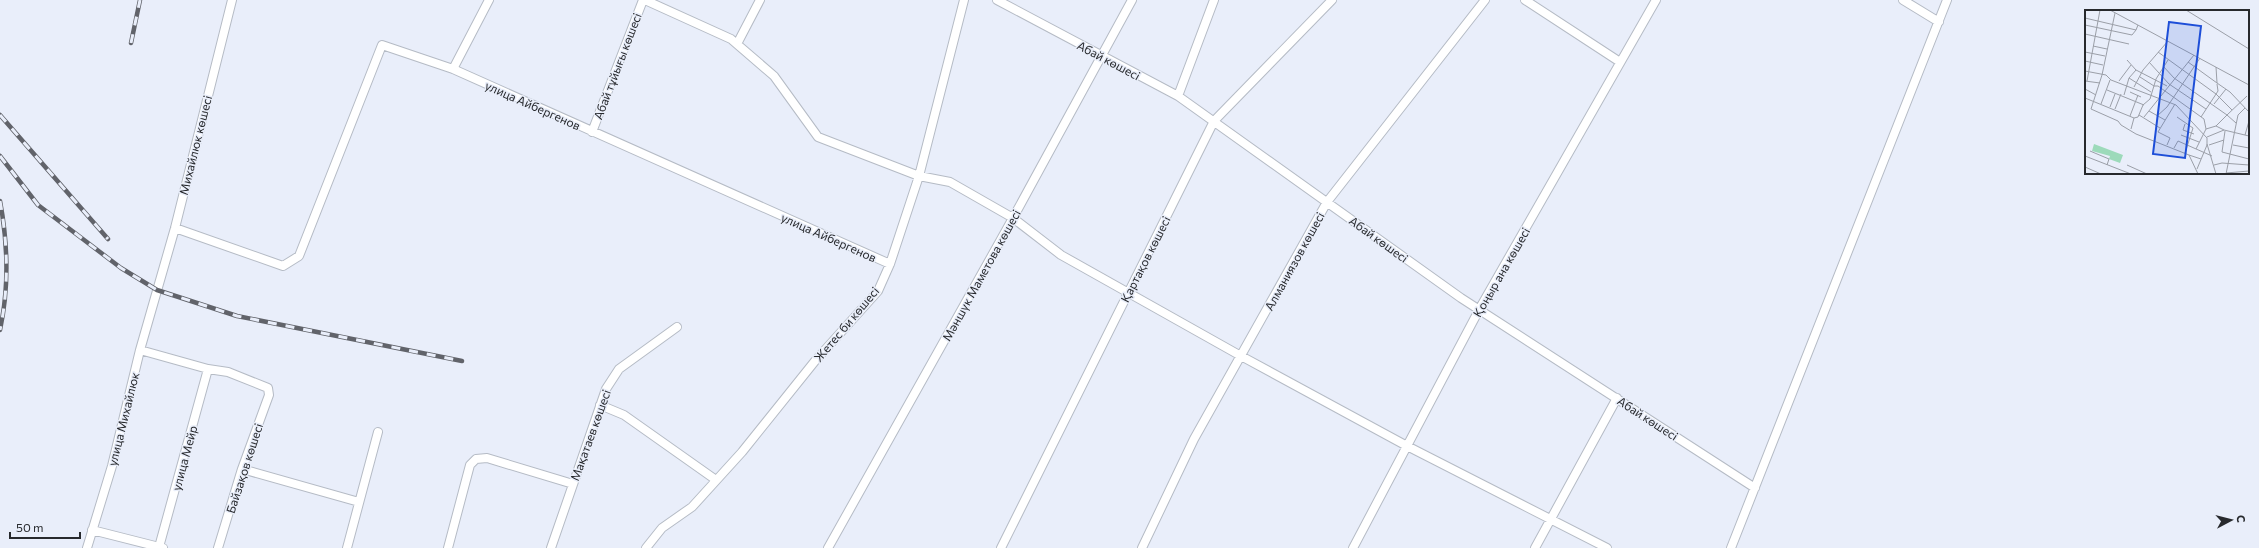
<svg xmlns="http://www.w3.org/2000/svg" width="2259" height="548" viewBox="0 0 2259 548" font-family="Commissioner,sans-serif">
	<rect width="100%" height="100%" fill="#e9eefa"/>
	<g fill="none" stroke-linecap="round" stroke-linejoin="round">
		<g stroke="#b5bbc5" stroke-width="10">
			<path id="minor" d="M645 0 731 39 774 76 818 137 919 176 950 182 1013 218 1061 255 1241 356 1407 446 1607 548
				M997 0 1178 96 1461 298 1755 488
				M1525 0 1620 62
				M1903 0 1939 22
				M737 44 760 0
				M453 69 489 0
				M1178 96 1214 0
				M592 132 643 0
				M175 228 283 266 299 256 382 45 453 69 890 264
				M140 350 208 369 228 372 268 388 269 395 242 469 218 548
				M600 405 624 415 716 480
				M242 469 359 502
				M92 530 163 548
				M159 547 208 369
				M87 548 112 466 140 350 175 228 232 0
				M347 548 378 432
				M448 548 470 465 476 459 487 458 573 484
				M551 548 606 389 619 369 677 327
				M646 548 662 528 692 507 742 452 815 361 878 291 890 264 919 176 964 0
				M828 548 1013 218 1132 0
				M1001 548 1214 121 1332 0
				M1142 548 1194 439 1327 202 1485 0
				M1353 548 1480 308 1656 0
				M1535 548 1617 398
				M1731 548 1947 0"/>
		</g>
		<use href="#minor" stroke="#fff" stroke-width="8"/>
		<g stroke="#61636a" stroke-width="4.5">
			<path id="rail" d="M131 43 140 0
				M0 115 108 239
				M0 156 38 205 121 268 157 290 237 316 462 361
				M0 201C8 244 9 288 0 330"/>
		</g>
		<use href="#rail" stroke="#e9eefa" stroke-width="3" stroke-dasharray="9" stroke-linecap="butt"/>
	</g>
	<g text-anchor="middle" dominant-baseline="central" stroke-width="3" stroke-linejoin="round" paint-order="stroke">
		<g font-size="12" fill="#27292d" stroke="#e9eefa">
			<text transform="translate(1109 60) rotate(28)">Абай көшесі</text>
			<text transform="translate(617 66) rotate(-69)">Абай тұйығы көшесі</text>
			<text transform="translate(533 105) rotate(24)">улица Айбергенов</text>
			<text transform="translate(195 145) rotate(-76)">Михайлюк көшесі</text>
			<text transform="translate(829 237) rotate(24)">улица Айбергенов</text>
			<text transform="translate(1379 239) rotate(36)">Абай көшесі</text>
			<text transform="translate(1145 259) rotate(-63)">Қартақов көшесі</text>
			<text transform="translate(1294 261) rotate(-61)">Алманиязов көшесі</text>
			<text transform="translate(1501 272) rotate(-60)">Қоңыр ана көшесі</text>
			<text transform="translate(981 275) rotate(-61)">Мәншүк Маметова көшесі</text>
			<text transform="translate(846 324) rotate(-50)">Жетес би көшесі</text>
			<text transform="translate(1648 418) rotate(33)">Абай көшесі</text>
			<text transform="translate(123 419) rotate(-76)">улица Михайлюк</text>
			<text transform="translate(590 435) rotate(-70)">Мақатаев көшесі</text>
			<text transform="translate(184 458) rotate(-75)">улица Мейр</text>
			<text transform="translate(244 468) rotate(-72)">Байзақов көшесі</text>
		</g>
	</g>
	<g transform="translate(2085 10)">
		<rect width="164" height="164" fill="#e9eefa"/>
		<path d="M9 134 38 145 35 153 24 149 25 146 7 141Z" fill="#9cdaba"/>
		<path fill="none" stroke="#9b9fa8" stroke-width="1" d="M25 0 164 75M101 0 164 39M30 3 17 65 6 99 33 111 36 115 51 124 104 145 113 164M0 8 51 20 53 15M0 15 47 25 51 20M0 24 44 34M8 36 22 39M0 42 20 46M73 42 131 84 147 100M42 50 51 60 82 76M0 51 18 55M64 52 84 74 121 99M103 52 132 73 131 57M78 56 89 68 142 105 162 86M0 61 21 65 26 70 91 95 122 128V135L112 159M55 67 69 76H73L119 109 121 119M44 68 66 82M0 71 15 73M2 71 15 0M34 71 46 55M132 73 145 82 164 102M49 77 58 60 83 31M0 79 11 85M22 80 59 95M45 82 56 87M39 85 44 68 51 60M0 88 49 108 46 119M16 94 25 70M129 94 141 79M25 97 30 84M30 99 36 84M64 101 80 110M54 105 75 118M45 106 53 85M72 106 82 97 115 48M59 107 109 45M92 107 108 118 100 143M116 107 133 81 132 74M49 108 53 107 58 95 65 89 71 69 83 50M100 114 98 120 109 124M131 116 142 105 151 113M140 121 137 142 164 149M96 125 114 132M160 125 164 111M122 127 139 120 164 126M122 134 131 164M82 135 85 128 73 122 90 94M124 135 139 130M148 135 164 138M89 138 93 131 127 146M111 139 121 119 131 116 139 120M5 141 24 149 22 155M104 145 116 149M0 146 46 164M42 155 62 164M129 155 137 153 164 155M0 157 16 164M141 163 164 161M141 164 153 105 160 98"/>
		<path fill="#1d4ed8" fill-opacity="0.15" stroke="#1d4ed8" stroke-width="2" d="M84 12 116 16 100 148 68 144Z"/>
		<rect width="164" height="164" fill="none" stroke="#27292d" stroke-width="2"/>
	</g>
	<g transform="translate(2231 520) rotate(83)" stroke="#e9eefa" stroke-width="3" paint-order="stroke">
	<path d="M0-3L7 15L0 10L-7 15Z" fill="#27292d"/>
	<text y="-6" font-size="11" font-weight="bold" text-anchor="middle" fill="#27292d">С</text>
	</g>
	<path d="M10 532v6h70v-6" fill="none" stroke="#27292d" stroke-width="2"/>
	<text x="16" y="532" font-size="12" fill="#27292d" stroke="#e9eefa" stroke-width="3" paint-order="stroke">50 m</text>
</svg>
